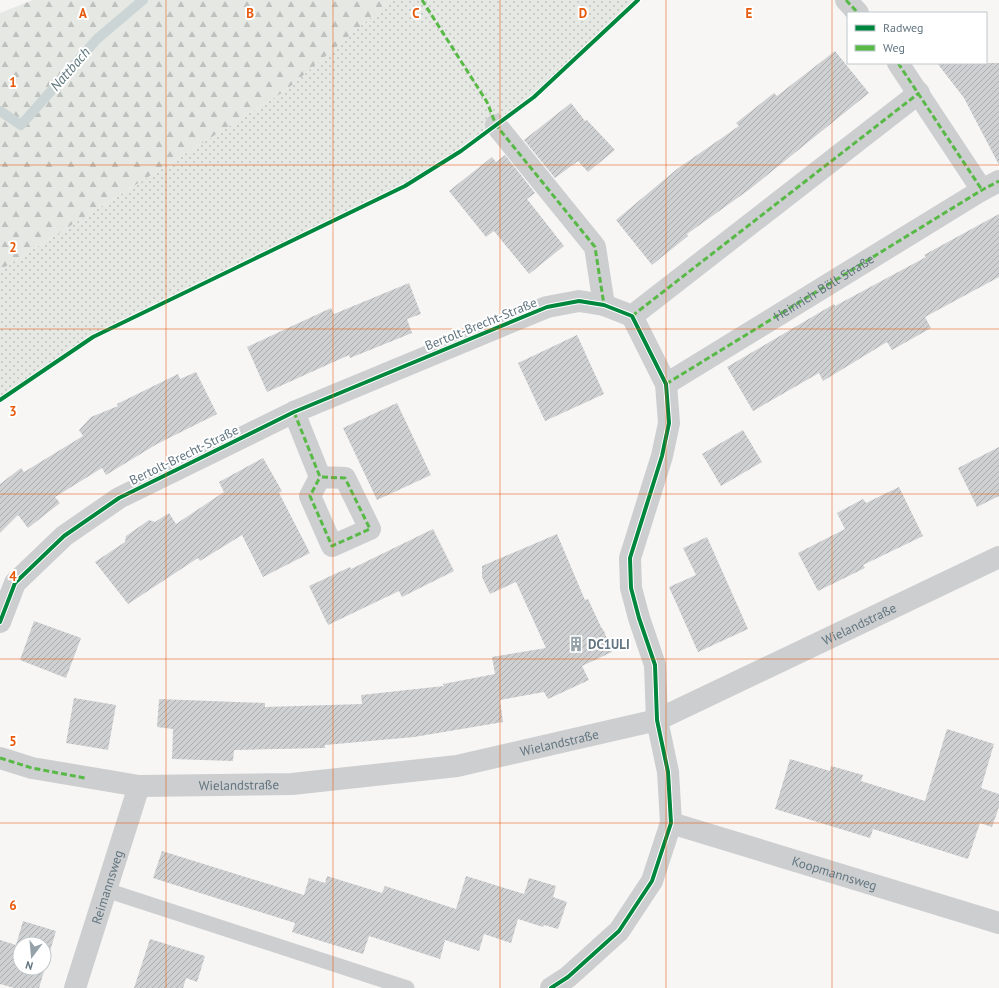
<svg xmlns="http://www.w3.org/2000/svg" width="999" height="988" viewBox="0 0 999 988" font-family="'PT Sans',sans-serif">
	<defs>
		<pattern id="green-dots" width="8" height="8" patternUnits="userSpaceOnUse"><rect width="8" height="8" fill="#e6e9e3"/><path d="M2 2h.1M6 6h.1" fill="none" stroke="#bec1bd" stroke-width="1.8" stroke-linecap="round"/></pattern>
		<pattern id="forest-firs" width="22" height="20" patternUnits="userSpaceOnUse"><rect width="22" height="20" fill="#e6e9e3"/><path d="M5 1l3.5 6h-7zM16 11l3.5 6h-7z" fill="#bec1bd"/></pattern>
		<pattern id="building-hatch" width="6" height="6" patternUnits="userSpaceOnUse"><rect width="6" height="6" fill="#cfd0d1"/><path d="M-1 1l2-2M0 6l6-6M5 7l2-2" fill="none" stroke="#abadaf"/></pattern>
	</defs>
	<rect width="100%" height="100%" fill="#f7f6f5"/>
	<path fill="url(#green-dots)" d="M391 0H638L534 97 461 151 405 186 93 337 0 400V270L285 91Z"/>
	<path fill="url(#forest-firs)" d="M33 0H391L285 91 0 270V13Z"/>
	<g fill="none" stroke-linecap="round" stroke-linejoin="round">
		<path stroke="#cbd5d6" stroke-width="10" d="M0 111 21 125 97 39 143 0"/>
	</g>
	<path fill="url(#building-hatch)" fill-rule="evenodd" d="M835 51 869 93 750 189 687 234 688 236 652 265 616 220 677 169 739 126 736 123 774 93 777 96Z
		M937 63H999V165L964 98Z
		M571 103 585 121 587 120 615 150 588 172 578 161 555 178 524 140Z
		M505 155 535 193 527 199 564 246 529 274 494 231 486 237 449 191 492 157 496 162Z
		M999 214V277L925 317 931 328 892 350 887 342 823 381 819 373 753 411 727 367 834 304 835 306 926 257 924 255Z
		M409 283 421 314 407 319 412 333 350 358 349 355 267 392 247 347 331 308 334 314Z
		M577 335 604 394 545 421 518 363Z
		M196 372 217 414 157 444 106 475 102 468 55 497 60 503 28 528 18 515 0 533V484L21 468 24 472 83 436 79 430 91 417 118 406 117 404 178 374 180 379Z
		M397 403 431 475 377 500 343 428Z
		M743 430 762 462 721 486 702 454Z
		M999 447V496L977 507 958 468Z
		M263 458 282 491 279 493 310 553 263 577 242 535 200 561 198 558 128 604 95 562 125 542 126 536 149 520 155 522 169 513 176 524 224 492 219 482Z
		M899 487 923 536 863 565 865 568 818 591 798 553 845 529 837 513 863 499 866 503Z
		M433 529 454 571 402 597 399 591 328 625 309 586 350 567 351 569Z
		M557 534 585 600 588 599 601 627 604 631 612 652 582 666 589 680 548 699 544 692 500 700 503 722 414 737 325 745V748L234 750 233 761 172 759 173 729 157 727 159 699 265 703V707L362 704 361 695 444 686 443 684 495 674 492 657 546 648 516 582 490 594 482 577V566Z
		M707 537 748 629 698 652 669 587 696 575 683 548Z
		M34 621 81 638 66 678 20 660Z
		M74 698 116 705 108 750 66 743Z
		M947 729 994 744 981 788 999 794V807L992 827 980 823 968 859 873 829 870 838 775 809 790 759 830 771 831 766 863 775 861 781 925 801Z
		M162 851 304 895 309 878 325 883 327 876 382 893 385 886 456 909 466 876 524 894 529 878 556 886 553 897 567 902 558 929 544 925 543 927 518 919 511 943 484 934 479 951 445 940 440 959 369 936 363 954 292 932 295 923 153 878Z
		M23 921 56 931 39 988H14L0 984V940L16 945ZM20 944H44V968H20Z
		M150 939 205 956 197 982 186 978 183 988H134Z"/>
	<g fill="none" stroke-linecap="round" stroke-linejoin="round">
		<path stroke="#cccecf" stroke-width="15" d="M106 890 407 988"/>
		<g stroke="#cccecf" stroke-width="22">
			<path d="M846 0 858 13"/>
			<path d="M898 63 982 190"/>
			<path d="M496 125 595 247 604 305"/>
			<path d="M632 316 919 93"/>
			<path id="s1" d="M666 384 982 190 999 181"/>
			<path d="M294 412 320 477 345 478 370 529 332 546 310 496 320 477"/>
			<path d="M0 622 15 583 64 536 119 498 294 412 547 307 579 301 604 305 632 316 666 384 669 423 662 456 630 558 631 588 639 618 655 665 657 720 668 772 671 823 652 881 619 931 568 977 551 988"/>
			<path id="s2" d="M0 758 32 768 139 786 292 784 457 766 657 720 999 557"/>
			<path id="s3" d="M671 823 999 923"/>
			<path id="s4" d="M75 988 139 786"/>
		</g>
		<path stroke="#58b947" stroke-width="3" stroke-dasharray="6 3" stroke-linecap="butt" d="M422 0 487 102 496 125 595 247 604 305
			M846 0 858 13
			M898 63 982 190
			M632 316 919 93
			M666 384 982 190 999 181
			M294 412 320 477 345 478 370 529 332 546 310 496 320 477
			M0 758 32 768 85 778"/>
		<g stroke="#fff" stroke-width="6">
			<path id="cycleway" d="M0 400 93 337 405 186 461 151 534 97 638 0
				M0 622 15 583 64 536 119 498 294 412 547 307 579 301 604 305 632 316 666 384 669 423 662 456 630 558 631 588 639 618 655 665 657 720 668 772 671 823 652 881 619 931 568 977 551 988"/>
		</g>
		<use href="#cycleway" stroke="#00873e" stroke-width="4"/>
	</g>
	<path fill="none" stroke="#e8590c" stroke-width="1" stroke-opacity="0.55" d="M166 0V988M333 0V988M500 0V988M666 0V988M832 0V988M0 165H999M0 329H999M0 494H999M0 659H999M0 823H999"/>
	<defs>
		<g id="building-bare" transform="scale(1.2)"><path d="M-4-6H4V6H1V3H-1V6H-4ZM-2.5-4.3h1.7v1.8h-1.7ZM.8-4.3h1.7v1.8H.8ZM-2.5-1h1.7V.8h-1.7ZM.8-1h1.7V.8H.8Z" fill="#96a2a9" stroke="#fff" stroke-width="2.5" paint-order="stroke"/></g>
	</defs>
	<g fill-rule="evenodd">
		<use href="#building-bare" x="576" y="644"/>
	</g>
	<g text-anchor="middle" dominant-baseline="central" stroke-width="4" stroke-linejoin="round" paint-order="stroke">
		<g font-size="13" fill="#627580" stroke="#fff">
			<text stroke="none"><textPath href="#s1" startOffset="185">Heinrich-Böll-Straße</textPath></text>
			<text transform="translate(481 324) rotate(-22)">Bertolt-Brecht-Straße</text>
			<text transform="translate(184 455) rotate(-26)">Bertolt-Brecht-Straße</text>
			<text stroke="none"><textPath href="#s2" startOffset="890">Wielandstraße</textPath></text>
			<text stroke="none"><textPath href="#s2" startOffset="566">Wielandstraße</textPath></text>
			<text stroke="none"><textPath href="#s2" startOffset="242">Wielandstraße</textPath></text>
			<text stroke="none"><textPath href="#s3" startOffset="171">Koopmannsweg</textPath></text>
			<text stroke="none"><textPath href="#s4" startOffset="106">Reimannsweg</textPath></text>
		</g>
		<g font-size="13" font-weight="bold" fill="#627580" stroke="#fff" text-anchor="start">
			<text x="588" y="644">DC1ULI</text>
		</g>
		<g font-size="14" font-style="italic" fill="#5d757b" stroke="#fff">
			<text transform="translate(70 69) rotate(-49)">Nattbach</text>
		</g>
	</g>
	<g font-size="13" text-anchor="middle" font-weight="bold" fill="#e8590c" stroke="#fff" stroke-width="4" stroke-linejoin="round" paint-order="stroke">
		<text x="83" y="18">A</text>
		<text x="250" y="18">B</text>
		<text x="416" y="18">C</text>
		<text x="583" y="18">D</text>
		<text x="749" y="18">E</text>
		<text x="13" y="87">1</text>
		<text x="13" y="252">2</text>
		<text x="13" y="416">3</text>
		<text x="13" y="581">4</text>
		<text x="13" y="746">5</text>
		<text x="13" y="910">6</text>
	</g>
	<rect x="847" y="12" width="140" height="52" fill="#ffffff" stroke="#c0c8cc"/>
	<rect x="855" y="25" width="20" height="6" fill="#00873e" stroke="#c0c8cc"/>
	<text x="883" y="32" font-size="12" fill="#627580">Radweg</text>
	<rect x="855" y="45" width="20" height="6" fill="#58b947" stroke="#c0c8cc"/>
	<text x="883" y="52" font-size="12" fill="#627580">Weg</text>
	<g transform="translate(32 956) rotate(196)"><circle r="19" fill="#ffffff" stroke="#c0c8cc"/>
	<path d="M0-3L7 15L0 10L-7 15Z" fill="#96a2a9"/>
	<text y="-6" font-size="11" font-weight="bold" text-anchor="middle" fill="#627580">N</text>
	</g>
</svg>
